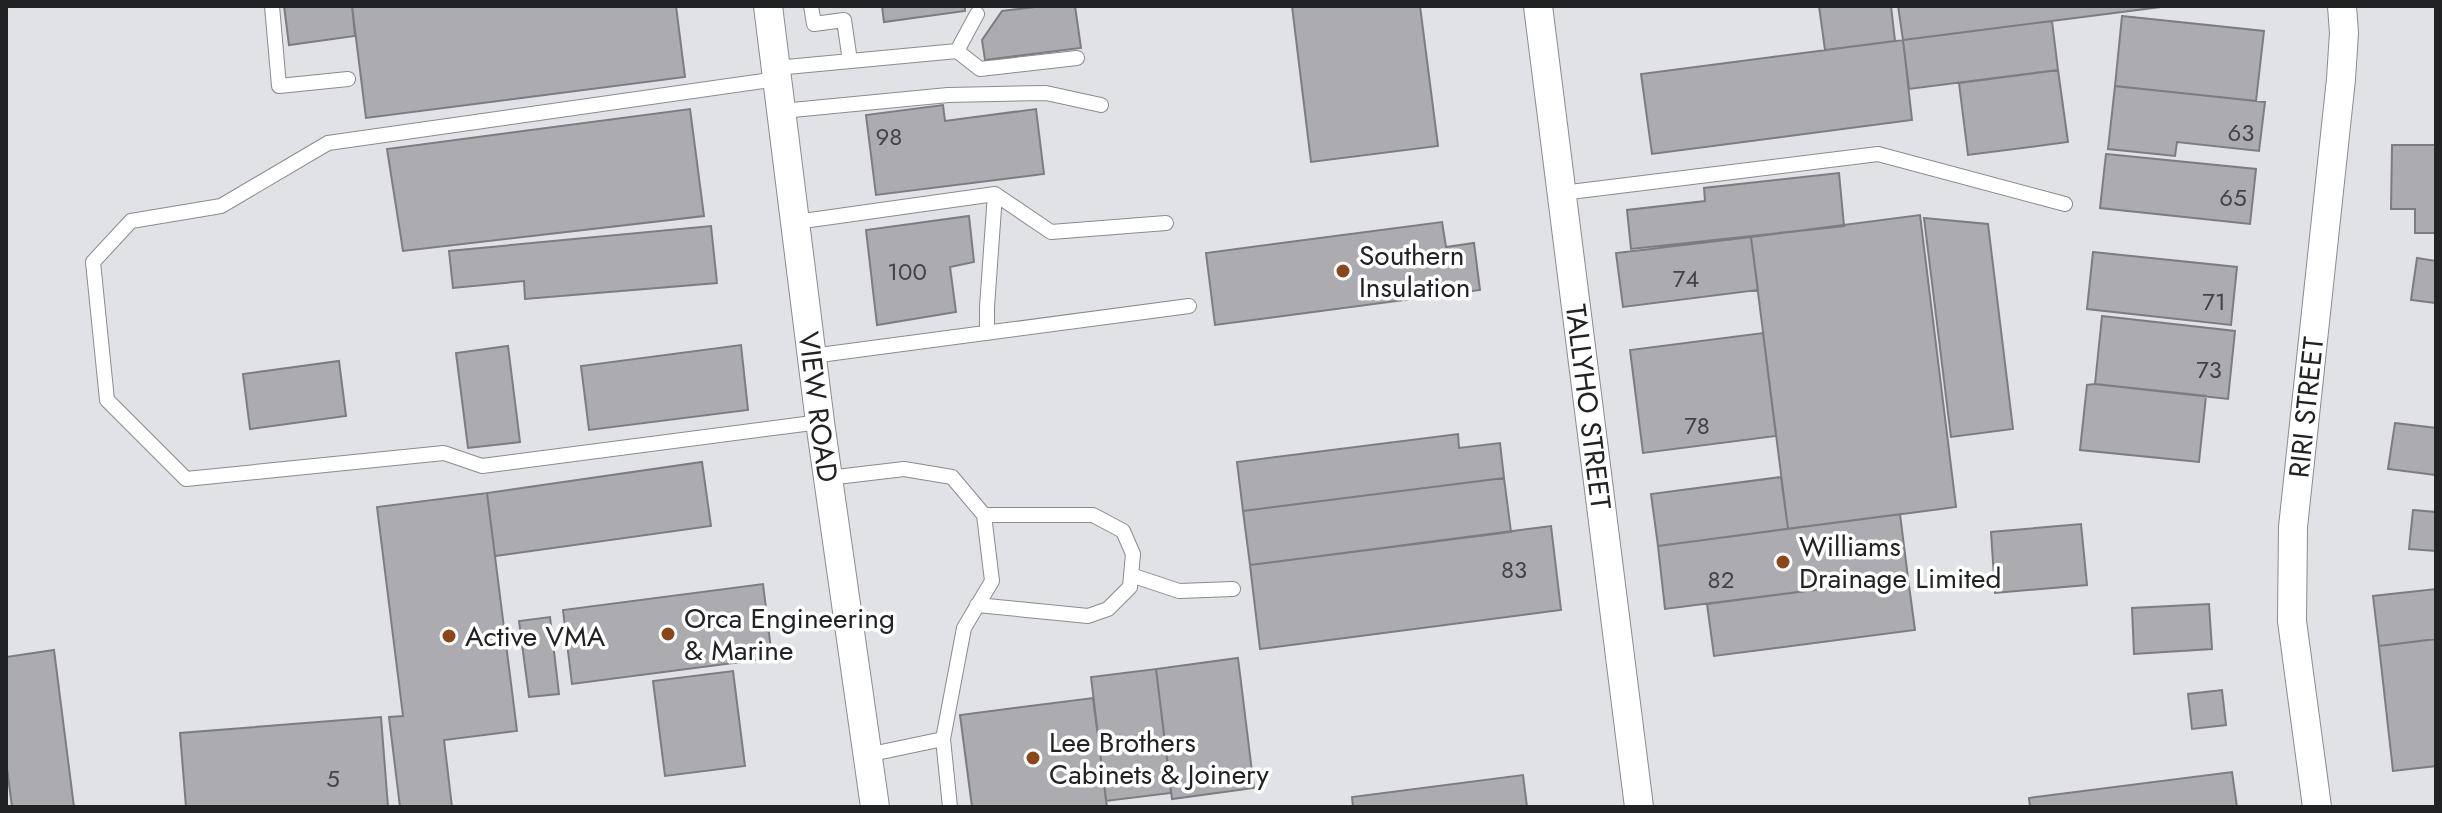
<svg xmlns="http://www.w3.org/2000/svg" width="2442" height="813" viewBox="0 0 2442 813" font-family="Jost,sans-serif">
	<rect width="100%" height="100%" fill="#e0e2e5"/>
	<path fill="#acabaf" stroke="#7d7c80" stroke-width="2" d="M284 6H352L355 36 289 45Z
		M352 6H676L685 77 366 118Z
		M882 6H965V11L884 22Z
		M1044 6H1075L1081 48 985 60 982 40 1002 11Z
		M1292 6H1420L1438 146 1311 162Z
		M1819 6H1891L1895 41 1825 50Z
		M1898 6H2169L1903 40Z
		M2122 16 2264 31 2256 101 2115 86Z
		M2052 21 2058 70 1909 89 1903 40Z
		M1903 40 1912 120 1652 154 1641 74Z
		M2058 70 2068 142 1968 155 1959 83Z
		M2115 86 2265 102 2259 151 2177 142 2175 156 2108 149Z
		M943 105 945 121 1036 109 1044 174 876 195 866 115Z
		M690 109 704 216 403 251 387 149Z
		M2392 145H2436V233H2415V209H2391Z
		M2106 154 2256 169 2250 224 2100 208Z
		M1839 173 1844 226 1631 249 1627 210 1705 201 1704 188Z
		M1920 215 1956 507 1788 529 1751 237Z
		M969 216 974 262 950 267 956 312 877 325 866 230Z
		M1924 218 1988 224 2013 429 1951 437Z
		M1442 222 1446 247 1474 243 1480 290 1215 325 1206 253Z
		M711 226 717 283 525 299 524 281 453 288 449 251Z
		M1751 237 1758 290 1623 307 1616 253Z
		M2093 252 2237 267 2231 325 2087 309Z
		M2417 258 2436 261V303L2411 300Z
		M2102 316 2235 331 2228 399 2095 384Z
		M1763 333 1776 436 1643 453 1630 350Z
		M741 345 748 410 589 430 581 366Z
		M508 346 520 442 468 448 456 353Z
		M339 361 346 416 250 429 243 374Z
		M2095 384 2206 396 2199 462 2080 450 2087 385Z
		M2395 423 2436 428V475L2388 469Z
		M1458 434 1459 448 1500 443 1504 478 1243 511 1237 462Z
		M702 462 711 526 495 556 487 493Z
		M1781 477 1788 529 1658 546 1651 494Z
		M1504 478 1511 532 1250 565 1243 511Z
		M487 493 517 731 444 740 452 807H400L389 717 403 716 377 507Z
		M2413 510 2436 512V551L2409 549Z
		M1900 514 1908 578 1665 609 1658 546Z
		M2081 524 2087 585 1995 593 1991 532Z
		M1551 526 1561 610 1260 649 1250 565Z
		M1908 578 1915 630 1714 656 1707 604Z
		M763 584 772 658 572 684 563 610Z
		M2436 589V639L2379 646 2373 596Z
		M2209 604 2212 649 2134 654 2132 608Z
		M550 617 559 694 529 697 519 621Z
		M2436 639V766L2393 771 2379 646Z
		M54 650 74 807H12L6 761V657Z
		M1238 658 1254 788 1172 799 1156 669Z
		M1156 669 1171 793 1106 801 1091 677Z
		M733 671 745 766 665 776 653 681Z
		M2222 690 2226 725 2192 729 2188 694Z
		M1093 698 1107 807H972L960 715Z
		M381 717 388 807H186L180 733Z
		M2232 772 2237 807H2030L2029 798Z
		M1523 775 1527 807H1353L1352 797Z"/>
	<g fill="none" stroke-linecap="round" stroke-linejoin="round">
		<g stroke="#8a8b8f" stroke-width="16">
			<path id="service" d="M272 6 279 86 348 79
				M811 6 814 24 844 20 850 61
				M957 51 980 69 1077 58
				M776 68 957 51 977 14
				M777 79 328 143 221 206 131 221 93 262 107 400 186 479 444 453 482 466 820 422
				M782 111 948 95 1046 93 1101 105
				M1562 193 1878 154 2065 204
				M796 222 995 194 1051 232 1166 223
				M987 333V307L995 194
				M812 356 1189 306
				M828 478 904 469 952 477 984 515 992 581 964 628 943 739 867 755
				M1131 575 1179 591 1233 589
				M977 605 1088 616 1108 609 1130 587 1133 554 1123 531 1093 515H984
				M943 739 950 807"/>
		</g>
		<g stroke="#8a8b8f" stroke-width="30">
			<g id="minor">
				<path id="s1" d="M768 6 820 422 875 807"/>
				<path id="s2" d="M1538 6 1639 807"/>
				<path id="s3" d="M2317 807 2292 621 2293 527 2341 79 2344 33 2342 6"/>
			</g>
		</g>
		<use href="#service" stroke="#fff" stroke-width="14"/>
		<use href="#minor" stroke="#fff" stroke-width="28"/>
	</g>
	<g fill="#8b471a" stroke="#fff" stroke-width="3">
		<circle cx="1343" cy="271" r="8"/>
		<circle cx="1783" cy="562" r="8"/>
		<circle cx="668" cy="634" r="8"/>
		<circle cx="449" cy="636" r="8"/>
		<circle cx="1033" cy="758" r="8"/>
	</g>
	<g text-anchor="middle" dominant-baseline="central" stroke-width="7" stroke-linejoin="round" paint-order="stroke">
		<g font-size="24" fill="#444446">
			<text x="2241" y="132">63</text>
			<text x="889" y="136">98</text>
			<text x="2233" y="197">65</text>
			<text x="907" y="271">100</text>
			<text x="1686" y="278">74</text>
			<text x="2214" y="301">71</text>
			<text x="2209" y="369">73</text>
			<text x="1697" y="425">78</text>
			<text x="1514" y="569">83</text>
			<text x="1721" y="579">82</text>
			<text x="333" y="778">5</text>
		</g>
		<g font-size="28" fill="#212223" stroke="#fff" text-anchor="start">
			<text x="1359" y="255">Southern<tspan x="1359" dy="32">Insulation</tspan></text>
			<text x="1799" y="546">Williams<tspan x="1799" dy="32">Drainage Limited</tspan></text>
			<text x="684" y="618">Orca Engineering<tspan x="684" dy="32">&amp; Marine</tspan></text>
			<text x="465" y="636">Active VMA</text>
			<text x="1049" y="742">Lee Brothers<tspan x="1049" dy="32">Cabinets &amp; Joinery</tspan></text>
		</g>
		<g font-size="28" fill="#212223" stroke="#fff">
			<text stroke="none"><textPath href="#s2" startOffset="404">TALLYHO STREET</textPath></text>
			<text stroke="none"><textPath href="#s1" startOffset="404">VIEW ROAD</textPath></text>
			<text stroke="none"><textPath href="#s3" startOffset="402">RIRI STREET</textPath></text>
		</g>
	</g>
	<rect width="2442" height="813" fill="none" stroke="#212223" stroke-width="16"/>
</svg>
